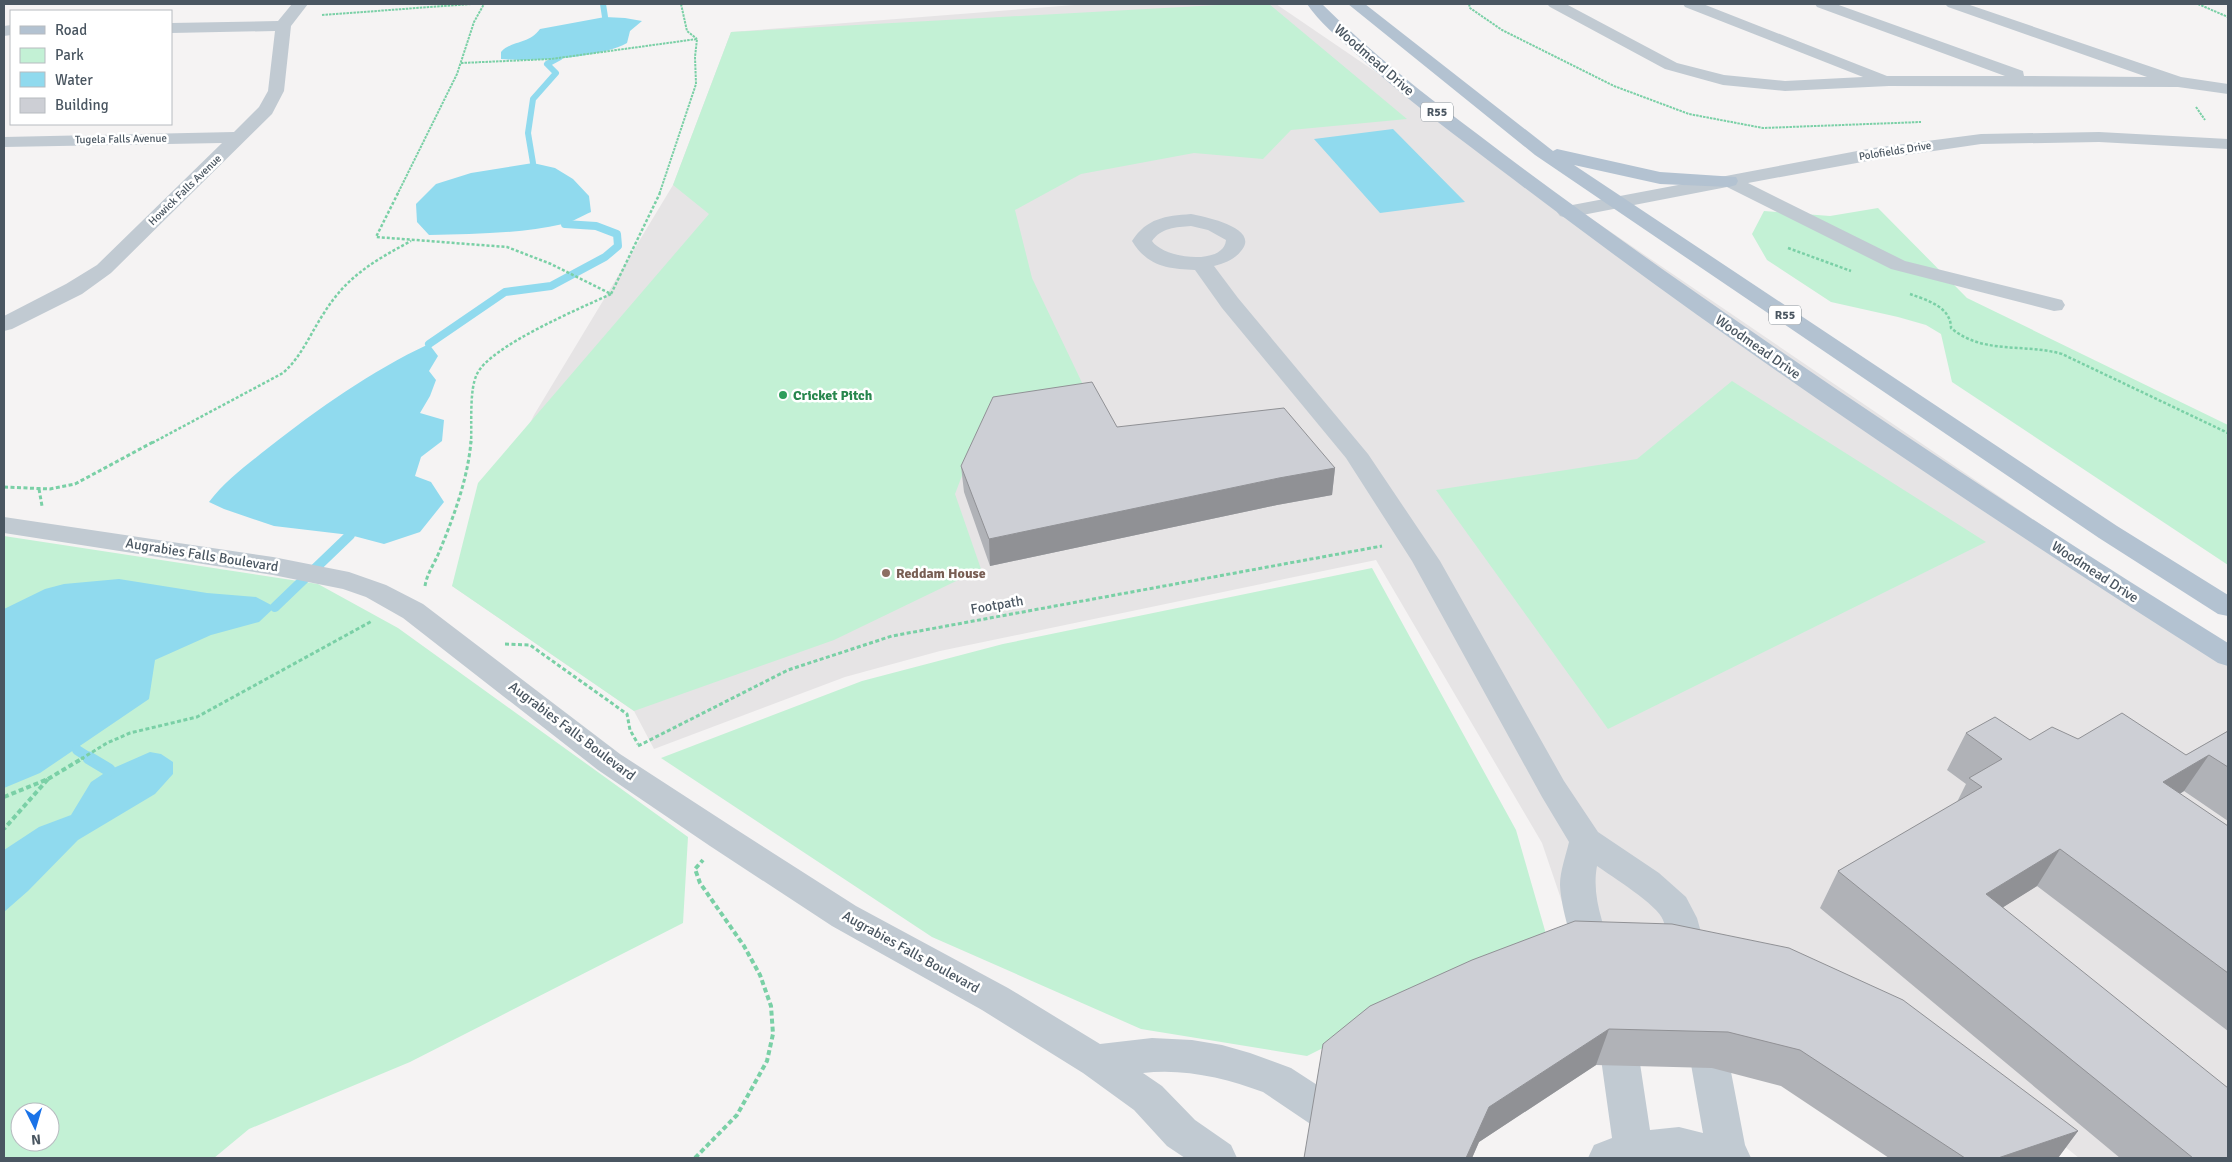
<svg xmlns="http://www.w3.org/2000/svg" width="2232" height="1162" viewBox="0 0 2232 1162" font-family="Signika,sans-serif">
	<rect width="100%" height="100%" fill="#f5f3f3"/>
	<path fill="#e6e4e5" d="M1087 4H1276L2228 652V1158H2079L1867 988 1578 949 1542 843 1376 560 940 651 845 677 654 749 634 711 452 586 534 415 673 185 731 32Z"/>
	<path fill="#c3f1d5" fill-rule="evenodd" d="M1236 4H1269L1407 119 1291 130 1263 159 1194 153 1081 174 1015 210 1032 278 1086 391 987 410 955 494 981 569 834 640 634 711 452 586 478 483 709 214 673 185 731 32Z
		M1878 208 1967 298 2228 425V565L1952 382 1941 334 1926 325 1898 317 1831 302 1767 260 1752 234 1764 211 1830 216Z
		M1732 381 1986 542 1608 729 1436 490 1637 459Z
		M4 536 318 584 398 628 688 837 683 923 410 1062 249 1129 214 1158H4ZM20 1112H50V1142H20Z
		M1372 568 1516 830 1548 941 1457 981 1307 1056 1141 1029 932 937 661 758 862 681 1003 644Z"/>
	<path fill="#90daee" d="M605 17 625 18 642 21 630 31 627 43C600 58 532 62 501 59V52C512 40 528 45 540 29Z
		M1393 129 1465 202 1380 213 1314 139Z
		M533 163 555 168 573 179 589 196 591 212C582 216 572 222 563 224 519 234 473 234 429 235L417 222 416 204 436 184 471 173Z
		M429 344 438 356 429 371 436 380 430 396 420 413 444 420 442 441 421 457 415 476 431 482 444 502 420 532 384 544 350 535 274 526 224 509 209 502C226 480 247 465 268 448 318 409 371 371 429 344Z
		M119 579 207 593 256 597 275 607 259 622 211 635 155 660 149 699 40 773 4 788V609L45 589 64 584Z
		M150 752 161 754 173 762V774L155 794 78 840 28 891 4 912V850L39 827 71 815 91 782 109 770Z"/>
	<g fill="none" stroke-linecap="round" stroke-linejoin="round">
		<path stroke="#90daee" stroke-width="6" d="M603 4 605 17
			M533 163 528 133 533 99 556 73 547 64 560 57"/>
		<path stroke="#90daee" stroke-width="8" d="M429 344 505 292 551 286 605 257 618 246 617 234 596 226 565 224"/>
		<path stroke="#90daee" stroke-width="10" d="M275 607 350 535
			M77 750 91 759"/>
		<path stroke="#90daee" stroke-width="13" d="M89 758 109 770"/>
		<path stroke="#7ad0a6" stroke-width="2" stroke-dasharray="2.5 1" stroke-linecap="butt" d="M681 4 687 31 697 39
			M1469 4 1470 8 1502 30 1614 86 1689 114 1763 128 1921 122
			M2198 4 2228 17
			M322 15 471 4
			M461 63 551 59 697 39 695 57 696 84 659 195
			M2196 107 2205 120
			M397 195 457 74 474 22 484 4"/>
		<path stroke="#7ad0a6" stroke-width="2.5" stroke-dasharray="3 2" stroke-linecap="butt" d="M398 193 376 237 507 247 551 264 611 294C581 308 490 346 477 374 469 390 472 424 471 443
			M1788 248 1851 271
			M611 294 660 193
			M1910 294C1927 300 1951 307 1951 328 1983 355 2024 343 2062 354L2228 433
			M152 443 283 373C302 356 310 334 324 313 347 276 374 261 411 241"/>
		<path stroke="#7ad0a6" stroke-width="3" stroke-dasharray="4 2.5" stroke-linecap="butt" d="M4 487 50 489 75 484 155 441
			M39 489 42 506
			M425 586C427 573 435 563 440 550 454 516 468 478 471 441
			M505 644 530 645 627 714 630 730 638 744
			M638 746 788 670 892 636 1382 546
			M81 759 107 743 130 733 197 717 372 621"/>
		<path stroke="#7ad0a6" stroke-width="4" stroke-dasharray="5 3" stroke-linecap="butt" d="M48 779 83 758
			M4 797 48 779 4 829
			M695 1158 737 1115 767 1061 773 1034 771 1006 760 975 744 946 700 883 695 869 703 860"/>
		<path fill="#c1cad2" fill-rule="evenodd" d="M292 4H308L291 26 284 91 272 114 111 273 82 294 12 329 4 331V316L66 284 97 265 222 143 4 147V137L234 132 259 107 268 91 275 31 171 33V23L278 21Z
			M1547 4H1566L1677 63 1724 75 1785 81 1863 77 1685 7 1683 4H1703L1887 76H2005L1817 7 1815 4H1836L2023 71 2024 76 2147 77 1948 7 1945 4H1967L2181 77 2228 84V94L2178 87 1889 86 1785 91 1723 85 1665 69 1550 7Z
			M11 25V35L4 36V26Z
			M2099 132 2228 139V149L2099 142 1981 144 1873 160 1748 183 1905 261 2062 300 2065 305 2062 310 2054 311 1891 269 1727 187 1567 218 1560 216 1557 212 1560 208 1567 206 1873 148 1981 134Z
			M1191 214C1206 217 1261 228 1241 251 1234 260 1225 263 1214 266L1238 298 1368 454 1440 561 1564 781 1598 832 1659 873 1686 897 1697 918 1709 961 1704 972 1691 976 1678 972C1670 955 1670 937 1663 920 1658 905 1611 876 1597 866 1591 898 1605 928 1614 958L1609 968 1596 973 1583 968C1573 947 1561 909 1560 885 1560 871 1566 855 1569 842L1542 797 1412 561 1346 458 1222 308 1195 270C1168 269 1147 266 1132 241 1147 218 1165 216 1191 214ZM1191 226 1208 230 1226 240C1224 266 1164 259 1152 241 1161 228 1176 227 1191 226Z
			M4 517 273 557 349 572 386 585 423 604 620 754 734 828 856 906 1008 988 1100 1044 1152 1038 1192 1040 1222 1045 1250 1053 1291 1068 1371 1120 1421 1145 1427 1158H1368L1343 1146 1263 1092C1226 1078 1183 1068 1143 1073L1162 1086 1195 1120 1231 1145 1237 1158H1185L1167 1146 1134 1110 1083 1073 982 1010 832 926 710 846 598 770 403 618 366 597 343 589 273 575 4 533Z
			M1616 1014 1629 1019 1635 1030 1650 1130 1679 1127 1703 1133 1685 1030 1691 1019 1704 1014 1717 1019 1723 1030 1745 1145 1751 1158H1588L1594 1145 1612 1138 1597 1030 1603 1019Z"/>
		<path fill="#b3c2d1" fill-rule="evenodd" d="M1307 4H1322C1371 53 1425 95 1480 136 1541 183 1603 227 1665 271 1849 400 2037 525 2228 643V666L2218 663C1977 510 1740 352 1513 179 1459 138 1404 98 1354 52 1338 37 1319 22 1307 4Z
			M1348 4H1365L1553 151 1557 149 1660 172 1736 177 1738 181 1736 185 1729 187 1660 184 1574 165 2117 526 2228 595V616L2218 614 2099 538 1535 155Z"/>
	</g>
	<path fill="#b0b2b7" d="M1117 427 1335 468 1332 495 1277 505 990 566 964 492 961 466Z
		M2228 731V821L2184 791 2180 794 2228 826V1031L2037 886 2003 907 2228 1158H2120L1820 908 1838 871 1957 802 1966 784 1947 770 1966 733 2030 740 2078 739 2186 755Z
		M1575 921 2078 1131 2058 1158H1889L1781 1086 1712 1068 1596 1065 1479 1142 1472 1158H1304Z"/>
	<path fill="#909195" d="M1335 468 1332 495 1277 505 990 566 989 539 1279 478Z
		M2209 755 2184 791 2139 819 2163 782Z
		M2060 849 2037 886 1965 931 1986 894Z
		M1609 1029 1596 1065 1479 1142 1472 1158H1466L1489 1107Z
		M2078 1131 2058 1158H1998Z"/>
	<path fill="#cdcfd5" stroke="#909195" d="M1092 382 1117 427 1284 408 1335 468 1279 478 989 539 961 466 993 397Z
		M2122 713 2186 755 2228 731V767L2209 755 2163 782 2228 826V973L2060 849 1986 894 2228 1088V1158H2193L1838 871 1982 787 1969 778 2002 759 1966 733 1995 717 2030 740 2052 727 2078 739Z
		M1575 921 1672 924 1789 948 1903 1000 2078 1131 1998 1158H1965L1800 1050 1728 1032 1609 1029 1489 1107 1466 1158H1304L1323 1044 1370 1006 1472 960Z"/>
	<circle fill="#2e9e5b" stroke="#fff" stroke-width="2" cx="783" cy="395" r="5"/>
	<circle fill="#8d6e63" stroke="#fff" stroke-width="2" cx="886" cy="573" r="5"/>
	<g text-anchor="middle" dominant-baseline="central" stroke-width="5" stroke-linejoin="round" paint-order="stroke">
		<g font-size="11" fill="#4a5661" stroke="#fff">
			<text transform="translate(121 139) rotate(-1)">Tugela Falls Avenue</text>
			<text transform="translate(1895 151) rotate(-9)">Polofields Drive</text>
			<text transform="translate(185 190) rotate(-44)">Howick Falls Avenue</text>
		</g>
		<g fill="#fff" stroke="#808990" stroke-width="1">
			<rect x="1421" y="102.5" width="32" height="19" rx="4"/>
			<rect x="1769" y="305.5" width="32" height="19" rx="4"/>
		</g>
		<g font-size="12" font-weight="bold" fill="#4a5661">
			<text x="1437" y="112">R55</text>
			<text x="1785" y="315">R55</text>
		</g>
		<g font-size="14" fill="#4a5661" stroke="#fff">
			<text transform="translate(1374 60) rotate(41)">Woodmead Drive</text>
			<text transform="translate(1758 347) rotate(35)">Woodmead Drive</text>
			<text transform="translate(202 555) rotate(9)">Augrabies Falls Boulevard</text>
			<text transform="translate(2095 572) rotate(33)">Woodmead Drive</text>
			<text transform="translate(997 605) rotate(-10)">Footpath</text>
			<text transform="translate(572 731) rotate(37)">Augrabies Falls Boulevard</text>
			<text transform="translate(911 952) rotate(29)">Augrabies Falls Boulevard</text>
		</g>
		<g font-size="14" font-weight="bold" fill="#27864d" stroke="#fff" text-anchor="start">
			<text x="793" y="395">Cricket Pitch</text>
		</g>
		<g font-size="14" font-weight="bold" fill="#785e54" stroke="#fff" text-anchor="start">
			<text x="896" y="573">Reddam House</text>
		</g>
	</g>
	<rect width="2232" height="1162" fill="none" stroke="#4a5661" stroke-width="10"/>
	<rect x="10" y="10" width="162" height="115" fill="#ffffff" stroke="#b7bbc0"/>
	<rect x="20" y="26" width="25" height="8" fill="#b3c2d1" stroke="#b7bbc0"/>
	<text x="55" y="35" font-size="15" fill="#4a5661">Road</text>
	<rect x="20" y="48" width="25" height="15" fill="#c3f1d5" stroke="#b7bbc0"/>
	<text x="55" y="60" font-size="15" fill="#4a5661">Park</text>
	<rect x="20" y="72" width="25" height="15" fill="#90daee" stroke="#b7bbc0"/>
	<text x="55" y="85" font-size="15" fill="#4a5661">Water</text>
	<rect x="20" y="98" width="25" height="15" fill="#cdcfd5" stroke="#b7bbc0"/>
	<text x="55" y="110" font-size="15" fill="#4a5661">Building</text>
	<g transform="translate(35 1127) rotate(175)"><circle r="24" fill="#ffffff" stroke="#b7bbc0"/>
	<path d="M0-4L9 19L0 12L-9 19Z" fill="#1a73e8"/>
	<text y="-8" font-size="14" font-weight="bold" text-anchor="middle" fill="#4a5661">N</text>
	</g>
</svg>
